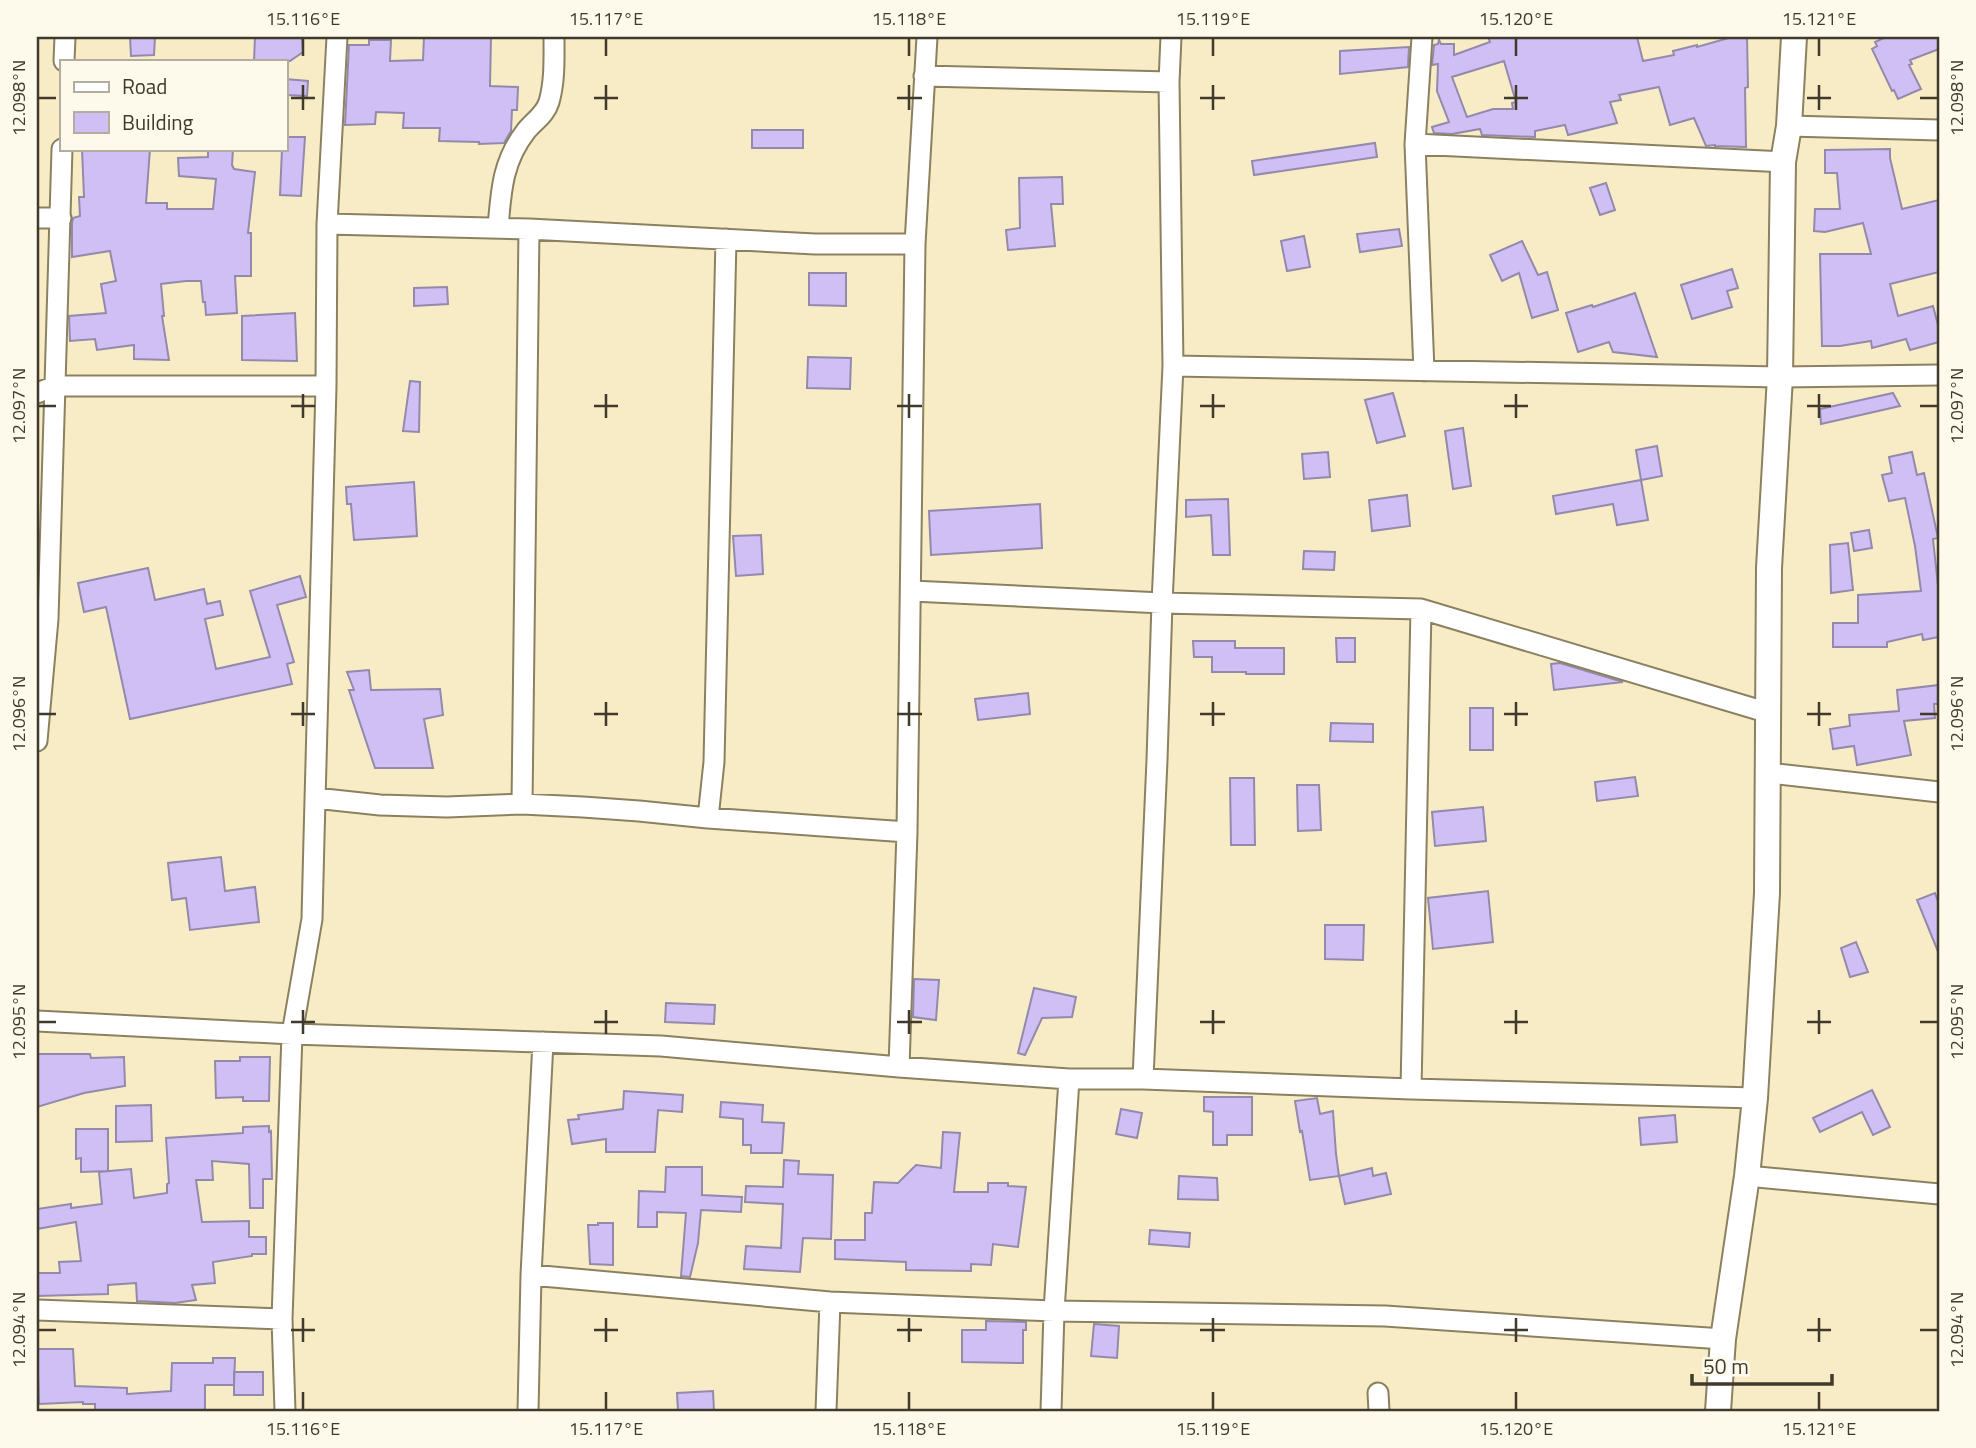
<svg xmlns="http://www.w3.org/2000/svg" width="1976" height="1448" viewBox="0 0 1976 1448" font-family="'Titillium Web',sans-serif">
	<rect width="100%" height="100%" fill="#f8ecc7"/>
	<path fill="#cfbff5" stroke="#938aab" stroke-width="2" fill-rule="evenodd" d="M130 37H155L154 55 131 56Z
		M255 37H302L303 52 290 61H254Z
		M424 37H491L490 86 518 87 517 110H512L511 131 504 143 479 144V142L439 141 440 128H403L404 113 376 112 375 124 345 125 349 45H369V40H391L390 61 423 60Z
		M1488 37H1637L1643 61 1674 55 1673 51 1697 45V47L1732 37H1747L1748 87 1745 88 1746 147 1715 146V145L1706 146 1694 118 1670 125 1659 87 1619 95 1621 100 1610 102 1617 123 1568 135 1565 125 1535 131V137L1482 135 1480 129 1452 134 1434 133 1432 127 1449 122 1437 91 1438 64 1432 65 1434 45 1438 44 1439 40 1441 44H1454V55L1490 42ZM1504 61 1516 102 1512 103 1513 109H1493L1467 117 1452 77Z
		M1886 37H1939V49L1910 60 1912 64 1909 65 1921 89 1898 99 1894 90 1892 91 1872 49 1877 46 1875 42Z
		M1409 47 1408 67 1340 74V51Z
		M285 79 308 81 307 96 285 95Z
		M752 130H803V148H752Z
		M285 137H305L301 196 280 195 282 149H285Z
		M1375 143 1377 157 1254 175 1252 161Z
		M82 149H150L146 203H167V209H213L216 179 179 176 178 158 208 157V149H233L232 165 234 169 255 172 248 233H251V276H235L237 313 206 315 205 302H203L201 281H186L161 284 164 316H162L169 360 134 359V345L97 350 95 339 70 341 69 316 106 313 101 284 116 281 110 251 72 257V223L73 218 80 216 79 197H84Z
		M1890 149V158L1902 209 1939 200V272L1890 284 1898 316 1933 306 1939 329V342L1910 350 1906 339 1872 348 1871 341 1840 346H1822L1820 254H1871L1863 223 1825 232 1814 231 1815 209H1840L1837 173H1825V150Z
		M1062 177 1063 204H1051L1055 246 1008 250 1006 230 1020 228 1019 178Z
		M1606 183 1615 210 1600 215 1590 188Z
		M1399 229 1402 246 1360 252 1357 234Z
		M1304 236 1310 267 1287 271 1281 241Z
		M1522 241 1538 275 1547 272 1558 310 1532 318 1519 273 1502 281 1490 255Z
		M1732 269 1738 288 1727 291 1732 307 1692 319 1681 285Z
		M809 273H846V306L809 305Z
		M447 287 448 304 414 306V288Z
		M1635 293 1657 357 1613 352 1609 342 1578 352 1566 313 1592 305 1593 307Z
		M295 313 297 361 242 360V316Z
		M808 357 851 358 850 389 807 388Z
		M410 381 420 382 419 432 403 431Z
		M1393 393 1405 436 1377 443 1365 400Z
		M1893 393 1900 406 1821 424 1820 409Z
		M1463 428 1471 486 1453 489 1445 431Z
		M1657 446 1662 476 1641 480 1636 450Z
		M1328 452 1330 477 1304 479 1302 454Z
		M1912 452 1917 475 1924 473 1938 538 1933 539 1939 595V637L1923 640 1922 634 1887 642V647H1833V623H1858V595L1921 591 1915 546 1905 498 1889 501 1882 475 1892 473 1889 457Z
		M1641 480 1648 520 1617 525 1613 504 1556 514 1553 496Z
		M414 482 417 536 354 540 351 504H347L346 487Z
		M1407 495 1410 526 1372 531 1369 500Z
		M1228 499 1230 555H1213L1211 515 1186 517V500Z
		M1040 504 1042 548 931 555 929 511Z
		M1869 530 1872 548 1854 551 1851 533Z
		M761 535 763 574 736 576 733 536Z
		M1848 543 1853 590 1831 593 1830 545Z
		M1304 551 1335 552 1334 570 1303 569Z
		M148 568 155 600 204 589 207 604 220 601 223 615 205 619 216 669 270 657 250 591 300 576 306 597 277 605 294 662 287 664 292 684 130 719 106 607 84 612 78 583Z
		M1336 638H1355V662H1337Z
		M1193 641H1235V648H1284V674H1246V672H1212V657H1194Z
		M1560 663 1623 682 1554 690 1551 664Z
		M369 670 371 690 440 689 443 715 424 719 433 768H375L349 690H354L347 672Z
		M1939 685V704H1934L1935 718 1904 721 1911 755 1857 765 1854 746 1833 749 1830 729 1850 726 1849 715 1899 711 1897 690Z
		M1028 693 1030 714 978 720 975 699Z
		M1470 708H1493V750H1470Z
		M1331 723 1373 724V742L1330 741Z
		M1635 777 1638 796 1597 801 1595 782Z
		M1230 778H1254L1255 845H1231Z
		M1297 785H1319L1321 830 1298 831Z
		M1483 807 1486 841 1435 846 1432 812Z
		M221 857 225 891 255 887 259 922 190 930 186 898 172 900 168 863Z
		M1488 891 1493 942 1433 949 1428 898Z
		M1935 893 1939 904V954L1917 900Z
		M1325 925H1364L1363 960 1325 959Z
		M1856 942 1868 972 1850 977 1841 948Z
		M914 979 939 980 936 1020 913 1017Z
		M1034 988 1076 997 1072 1017 1042 1018 1025 1055 1018 1053Z
		M666 1003 715 1005 714 1024 665 1022Z
		M37 1054H90L91 1058 124 1057 125 1086 84 1093 37 1107Z
		M240 1057H270L269 1101H243V1097L216 1098 215 1061H240Z
		M1872 1090 1890 1127 1873 1135 1862 1112 1820 1132 1813 1118Z
		M624 1091 683 1095 682 1112 658 1110 655 1152H606V1139L572 1144 568 1120 579 1119 578 1115 623 1109Z
		M1204 1097H1252V1135H1227V1145H1213V1112L1204 1111Z
		M1317 1098 1320 1114 1333 1111 1336 1154 1339 1176 1310 1180 1302 1131 1300 1132 1295 1101Z
		M721 1102 763 1105 762 1122 784 1123 782 1153H751V1145H743V1119L720 1117Z
		M151 1105 152 1141 116 1142V1106Z
		M1121 1109 1142 1113 1137 1138 1116 1134Z
		M1675 1115 1677 1142 1641 1145 1639 1118Z
		M269 1126V1132L271 1131 272 1179H263V1208H250L249 1164 212 1161 213 1180H196L202 1222 249 1221V1237H266V1254H252V1256L213 1262 215 1283 192 1285 196 1300 175 1303 137 1301 136 1283 108 1285V1294L37 1296V1273H60L59 1262 81 1261 76 1222 37 1229V1209L71 1204V1208L102 1204 99 1172 131 1169 134 1198 167 1193V1184L169 1183 166 1138 243 1133V1127Z
		M76 1129H108V1171L81 1172V1158L76 1159Z
		M943 1132 960 1133 954 1192H988V1183H1008V1186L1026 1187 1018 1247 993 1244 991 1265 971 1264V1271L906 1270V1262L835 1259V1240H865V1213H872L874 1182 898 1183 916 1165 941 1168Z
		M784 1160 799 1161 798 1174 833 1175 831 1239 803 1238 800 1272 744 1269 746 1246 781 1248 783 1204 745 1202 746 1186 783 1187Z
		M666 1167H702V1195L742 1197 741 1212 701 1210 698 1243 690 1277 681 1276 686 1213 657 1212V1227H638L639 1191 665 1192Z
		M1372 1168 1373 1176 1386 1173 1391 1194 1345 1204 1339 1176Z
		M1179 1176 1217 1178 1218 1200 1178 1199Z
		M598 1223H613V1265L590 1264 588 1225H598Z
		M1150 1230 1190 1233 1189 1247 1149 1244Z
		M986 1321 1026 1322V1330H1023V1363L962 1362V1330H986Z
		M1094 1324 1119 1326 1117 1358 1091 1356Z
		M37 1349H73L75 1386 127 1388V1394L171 1391 172 1363H213V1358H235L234 1385H205V1411H95V1404H83V1402L39 1404Z
		M234 1372H263V1395H234Z
		M713 1391 714 1411H678L677 1393Z"/>
	<g fill="none" stroke-linecap="round" stroke-linejoin="round">
		<g stroke="#8b805f" stroke-width="23">
			<path id="minor" d="M1422 37 1415 144 1424 371
				M64 61 65 37
				M924 76 1169 82
				M1789 126 1939 130
				M1415 144 1783 162
				M37 218H61
				M327 224 529 229 815 244H915
				M498 228C501 192 502 162 526 131 534 121 545 115 549 102 555 81 554 58 554 37
				M1173 366 1780 377 1939 375
				M37 393 55 386H326
				M912 591 1162 603 1421 609 1769 713
				M37 741 48 619 62 149
				M1769 773 1939 792
				M315 798 380 805 447 807 522 804 583 807 639 811 708 818 907 832
				M522 804 529 229
				M708 818 714 762 726 239
				M37 1021 292 1034 661 1046 899 1067 1069 1079H1143L1411 1089 1755 1098
				M899 1067 907 832 915 244 927 37
				M1143 1079 1157 760 1162 603 1173 366 1169 82 1171 37
				M1411 1089 1421 609
				M1747 1176 1939 1194
				M531 1275 830 1302 1054 1311 1385 1316 1723 1339
				M37 1310 282 1319
				M1378 1393 1379 1411
				M285 1411 282 1319 292 1034 312 919 314 838 326 386 327 224 337 37
				M528 1411 531 1275 543 1042
				M826 1411 830 1302
				M1051 1411 1054 1311 1069 1079"/>
		</g>
		<g stroke="#8b805f" stroke-width="28">
			<path id="tertiary" d="M1718 1411 1723 1339 1747 1176 1755 1098 1767 893 1769 568 1780 377 1783 162 1789 126 1794 37"/>
		</g>
		<use href="#minor" stroke="#fff" stroke-width="19"/>
		<use href="#tertiary" stroke="#fff" stroke-width="24"/>
	</g>
	<path fill="none" stroke="#3f3a2b" stroke-width="2.5" d="M303 38V56M606 38V56M909 38V56M1213 38V56M1516 38V56M1819 38V56M303 85V110M606 85V110M909 85V110M1213 85V110M1516 85V110M1819 85V110M38 98H56M291 98H315M594 98H618M897 98H922M1200 98H1225M1504 98H1528M1807 98H1831M1920 98H1938M303 394V418M606 394V418M909 394V418M1213 394V418M1516 394V418M1819 394V418M38 406H56M291 406H315M594 406H618M897 406H922M1200 406H1225M1504 406H1528M1807 406H1831M1920 406H1938M303 702V726M606 702V726M909 702V726M1213 702V726M1516 702V726M1819 702V726M38 714H56M291 714H315M594 714H618M897 714H922M1200 714H1225M1504 714H1528M1807 714H1831M1920 714H1938M303 1010V1034M606 1010V1034M909 1010V1034M1213 1010V1034M1516 1010V1034M1819 1010V1034M38 1022H56M291 1022H315M594 1022H618M897 1022H922M1200 1022H1225M1504 1022H1528M1807 1022H1831M1920 1022H1938M303 1318V1342M606 1318V1342M909 1318V1342M1213 1318V1342M1516 1318V1342M1819 1318V1342M38 1330H56M291 1330H315M594 1330H618M897 1330H922M1200 1330H1225M1504 1330H1528M1807 1330H1831M1920 1330H1938M303 1392V1410M606 1392V1410M909 1392V1410M1213 1392V1410M1516 1392V1410M1819 1392V1410"/>
	<rect width="1976" height="1448" fill="none" stroke="#fefaeb" stroke-width="77"/>
	<rect x="60" y="60" width="228" height="91" fill="#fefaeb" stroke="#b2ad9e" stroke-width="2"/>
	<rect x="74" y="82" width="35" height="10" fill="#ffffff" stroke="#b2ad9e" stroke-width="2"/>
	<text x="122" y="94" font-size="21" fill="#3f3a2b">Road</text>
	<rect x="74" y="112" width="35" height="21" fill="#cfbff5" stroke="#b2ad9e" stroke-width="2"/>
	<text x="122" y="130" font-size="21" fill="#3f3a2b">Building</text>
	<path d="M1692 1374v10h140v-10" fill="none" stroke="#3f3a2b" stroke-width="3.5"/>
	<text x="1703" y="1374" font-size="21" fill="#3f3a2b" stroke="#fefaeb" stroke-width="5" paint-order="stroke">50 m</text>
	<rect x="38" y="38" width="1900" height="1372" fill="none" stroke="#3f3a2b" stroke-width="2.5"/>
	<g font-size="18" text-anchor="middle" fill="#3f3a2b">
		<text x="303" y="25">15.116°E</text>
		<text x="606" y="25">15.117°E</text>
		<text x="909" y="25">15.118°E</text>
		<text x="1213" y="25">15.119°E</text>
		<text x="1516" y="25">15.120°E</text>
		<text x="1819" y="25">15.121°E</text>
		<text transform="translate(19 98) rotate(-90)" y="6">12.098°N</text>
		<text transform="translate(1957 98) rotate(-90)" y="6">12.098°N</text>
		<text transform="translate(19 406) rotate(-90)" y="6">12.097°N</text>
		<text transform="translate(1957 406) rotate(-90)" y="6">12.097°N</text>
		<text transform="translate(19 714) rotate(-90)" y="6">12.096°N</text>
		<text transform="translate(1957 714) rotate(-90)" y="6">12.096°N</text>
		<text transform="translate(19 1022) rotate(-90)" y="6">12.095°N</text>
		<text transform="translate(1957 1022) rotate(-90)" y="6">12.095°N</text>
		<text transform="translate(19 1330) rotate(-90)" y="6">12.094°N</text>
		<text transform="translate(1957 1330) rotate(-90)" y="6">12.094°N</text>
		<text x="303" y="1435">15.116°E</text>
		<text x="606" y="1435">15.117°E</text>
		<text x="909" y="1435">15.118°E</text>
		<text x="1213" y="1435">15.119°E</text>
		<text x="1516" y="1435">15.120°E</text>
		<text x="1819" y="1435">15.121°E</text>
	</g>
</svg>
